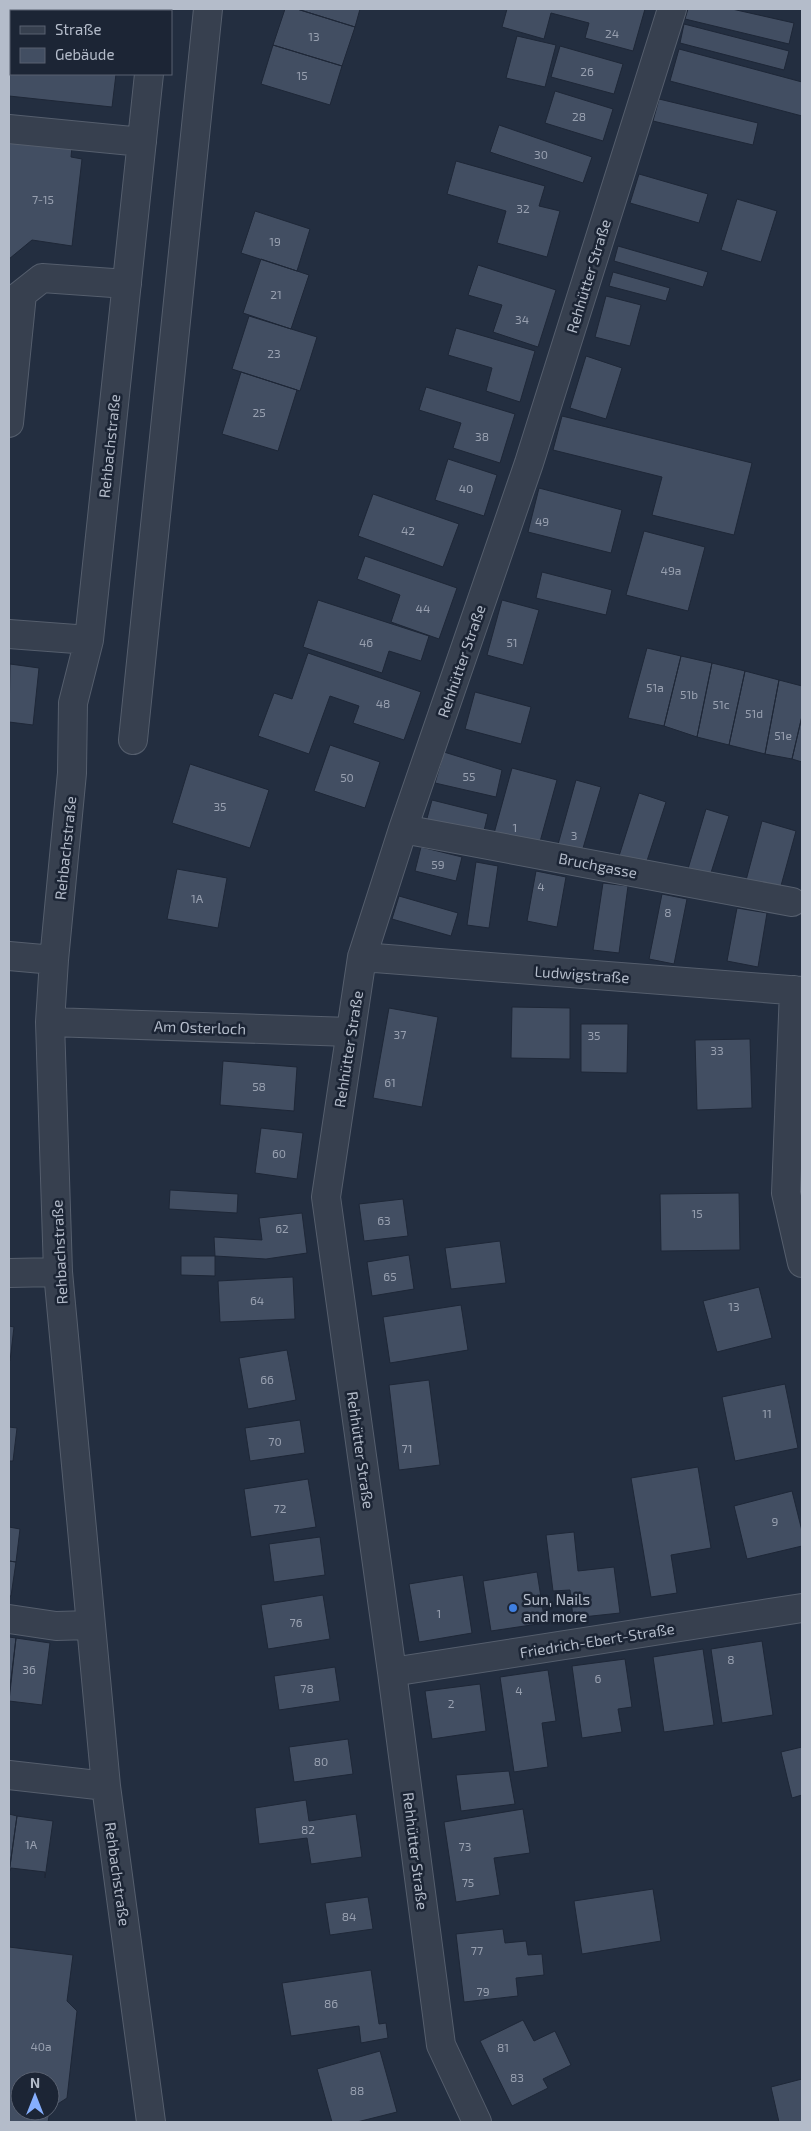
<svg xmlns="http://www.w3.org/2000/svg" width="811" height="2131" viewBox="0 0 811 2131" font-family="'Exo 2',sans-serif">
	<rect width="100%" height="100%" fill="#232e40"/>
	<path fill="#424e62" stroke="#1e2737" d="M9 9H47V11H11V27H9Z
		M285 9H297L355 27 342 66 273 45Z
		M297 9H360L355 27Z
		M507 9H645L633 51 585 38 589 23 551 13 544 39 502 27Z
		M688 9H732L794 23 789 44 685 19Z
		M684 24 789 51 784 70 680 43Z
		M9 27H11V74H116L112 107 9 96Z
		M517 36 556 45 545 87 506 78Z
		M273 45 342 66 330 105 261 84Z
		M560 46 623 64 614 94 551 77Z
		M679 49 802 82V116L670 81Z
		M555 91 613 109 603 141 545 123Z
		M659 99 758 123 753 145 653 121Z
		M499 125 592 157 583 183 490 152Z
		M9 140 72 146 71 157 82 159 72 246 32 240 9 259Z
		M456 161 545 186 539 206 560 211 547 257 497 243 506 211 447 194Z
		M639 174 708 194 699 223 630 203Z
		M737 199 777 211 761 262 721 250Z
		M255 211 310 229 297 271 241 253Z
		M618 246 708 272 703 287 614 261Z
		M261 259 309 275 291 329 243 313Z
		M478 265 556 290 538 347 493 332 502 305 468 295Z
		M613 272 670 288 666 301 609 286Z
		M606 296 641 305 630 346 595 337Z
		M249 316 317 337 300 391 232 369Z
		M456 328 535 351 520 402 486 391 492 368 448 355Z
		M586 356 622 368 606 419 570 408Z
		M241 372 297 390 278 451 222 434Z
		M426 387 515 414 500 463 453 448 461 423 419 410Z
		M562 416 752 463 734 535 652 515 662 477 553 450Z
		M448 459 497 475 484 516 435 500Z
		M539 488 622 510 611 553 528 532Z
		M373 494 459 524 443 567 358 536Z
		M644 531 705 547 688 611 626 595Z
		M365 556 457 588 439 639 391 622 400 595 357 579Z
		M542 572 612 590 606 615 536 598Z
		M318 600 429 636 421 661 389 651 382 673 303 647Z
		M502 600 539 610 523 665 487 655Z
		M647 648 681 656 664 726 628 718Z
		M308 653 421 692 404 740 353 723 359 706 330 696 309 754 258 736 274 693 292 699Z
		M681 656 712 663 697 737 664 726Z
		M712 663 745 671 729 745 697 737Z
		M10 664 39 668 33 725 9 722Z
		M745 671 779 680 765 754 729 745Z
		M779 680 802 686V716L792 759 765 754Z
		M475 692 531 707 521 744 465 729Z
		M802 716V762L792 759Z
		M330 745 380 762 365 808 314 791Z
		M444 752 502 770 496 797 435 783Z
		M190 764 269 790 250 848 172 823Z
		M512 768 557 780 538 849 493 837Z
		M576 780 601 787 581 855 557 848Z
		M639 793 666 802 646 864 619 856Z
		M432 800 488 814 483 835 426 822Z
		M706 809 729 816 709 879 687 872Z
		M762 821 796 831 779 893 745 884Z
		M421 847 462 857 456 881 415 871Z
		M476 862 498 866 489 928 467 925Z
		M177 869 227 878 218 928 167 919Z
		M536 871 566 877 557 927 527 921Z
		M603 883 628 886 619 953 593 950Z
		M662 894 687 899 674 964 649 959Z
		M399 896 458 913 451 936 392 919Z
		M737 908 767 913 758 967 727 961Z
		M512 1007 570 1008V1059L511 1058Z
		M389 1008 438 1017 422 1107 373 1098Z
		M581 1024H628L627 1073 581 1072Z
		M750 1039 752 1108 697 1110 695 1040Z
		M223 1061 297 1067 294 1111 220 1105Z
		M261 1128 303 1133 297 1179 255 1173Z
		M170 1190 238 1194 237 1213 169 1209Z
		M739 1193 740 1250 661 1251 660 1194Z
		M403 1199 408 1236 364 1241 359 1204Z
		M302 1213 307 1253 266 1259 215 1256 214 1237 262 1240 259 1218Z
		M500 1241 506 1283 451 1289 445 1248Z
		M409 1255 414 1289 372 1296 367 1262Z
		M181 1256H215V1276L181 1275Z
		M293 1277 295 1319 220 1322 218 1281Z
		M759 1287 772 1338 717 1352 703 1301Z
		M461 1305 468 1350 390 1363 383 1317Z
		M9 1326 14 1327 10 1361H9Z
		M287 1350 296 1400 248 1409 239 1358Z
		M429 1380 440 1465 399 1470 389 1385Z
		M785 1384 798 1448 735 1461 722 1397Z
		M300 1420 305 1453 250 1461 245 1428Z
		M9 1427 17 1428 13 1461H9Z
		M698 1467 711 1548 671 1555 677 1593 651 1597 631 1478Z
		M308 1479 316 1527 251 1537 244 1489Z
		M792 1491 802 1531V1546L747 1559 734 1506Z
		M9 1527 20 1529 16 1562 9 1561Z
		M574 1532 578 1571 614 1567 620 1613 573 1618 570 1590 553 1591 546 1535Z
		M320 1537 325 1575 274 1582 269 1544Z
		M9 1561 16 1562 11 1596H9Z
		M537 1572 545 1623 491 1631 483 1581Z
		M463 1575 472 1633 419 1642 409 1584Z
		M323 1595 330 1639 268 1649 261 1605Z
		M9 1637 16 1638 9 1695Z
		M16 1638 50 1643 42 1705 9 1701Z
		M762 1641 773 1715 722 1723 711 1649Z
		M703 1649 714 1725 664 1732 653 1657Z
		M625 1659 632 1707 618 1709 622 1732 582 1738 572 1666Z
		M335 1667 340 1701 279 1710 274 1676Z
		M548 1670 556 1721 542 1723 548 1767 514 1772 500 1677Z
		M480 1684 486 1731 432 1739 425 1691Z
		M348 1739 353 1774 294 1782 289 1747Z
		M802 1747V1795L792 1798 781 1752Z
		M509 1771 515 1804 461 1811 456 1775Z
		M306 1800 309 1821 356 1814 362 1857 311 1864 307 1838 259 1844 255 1808Z
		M523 1809 530 1853 494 1858 500 1895 456 1902 444 1822Z
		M9 1814 17 1816 9 1873Z
		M17 1816 53 1821 45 1878V1872L11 1868 9 1873Z
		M653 1889 661 1941 582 1954 574 1901Z
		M368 1897 373 1929 330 1935 325 1903Z
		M503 1929 505 1943 526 1941 528 1955 542 1954 544 1975 516 1978 518 1996 464 2002 456 1934Z
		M9 1947 73 1955 67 2001 77 2011 67 2098 50 2109V2081H20V2111H50L48 2122H9Z
		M371 1970 379 2024 386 2023 388 2038 361 2043 359 2026 291 2036 282 1983Z
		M523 2020 534 2041 555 2031 571 2065 543 2079 548 2088 512 2106 480 2041Z
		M380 2051 397 2112 357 2122H332L317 2069Z
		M802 2079V2122H779L771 2087Z"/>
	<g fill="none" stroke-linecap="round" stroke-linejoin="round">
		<g stroke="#555e6d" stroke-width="30">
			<path id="minor" d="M156 11V9
				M149 74 89 640 73 703 72 773 54 960 50 1022 58 1272 106 1786 151 2122
				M9 129 142 142
				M9 304 42 278 127 284
				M9 423 22 294
				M9 634 89 640
				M133 740 208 9
				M403 829 792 902
				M9 956 54 960
				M362 957 802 991
				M794 990 786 1193 802 1263
				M50 1022 350 1032
				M9 1273 58 1272
				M9 1619 56 1626 91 1625
				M392 1672 802 1608
				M9 1775 106 1786
				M477 2122 441 2045 392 1672 326 1197 362 957 403 829 529 463 672 9"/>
		</g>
		<use href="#minor" stroke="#37404f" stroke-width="28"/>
	</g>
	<circle fill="#3f7fe0" stroke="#1c2535" stroke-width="2" cx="513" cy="1608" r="5"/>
	<g text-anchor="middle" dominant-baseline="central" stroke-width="5" stroke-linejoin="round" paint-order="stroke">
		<g font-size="12" fill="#98a0b0">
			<text x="612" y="33">24</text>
			<text x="314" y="36">13</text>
			<text x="587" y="71">26</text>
			<text x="302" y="75">15</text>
			<text x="579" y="116">28</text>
			<text x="541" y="154">30</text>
			<text x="43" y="199">7-15</text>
			<text x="523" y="208">32</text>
			<text x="275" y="241">19</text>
			<text x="276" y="294">21</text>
			<text x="522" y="319">34</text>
			<text x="274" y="353">23</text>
			<text x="259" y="412">25</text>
			<text x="482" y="436">38</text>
			<text x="466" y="488">40</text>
			<text x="542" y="521">49</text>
			<text x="408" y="530">42</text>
			<text x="671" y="570">49a</text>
			<text x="423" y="608">44</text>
			<text x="366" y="642">46</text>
			<text x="512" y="642">51</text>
			<text x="655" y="687">51a</text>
			<text x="689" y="694">51b</text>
			<text x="383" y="703">48</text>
			<text x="721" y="704">51c</text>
			<text x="754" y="713">51d</text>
			<text x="783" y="735">51e</text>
			<text x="469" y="776">55</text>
			<text x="347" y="777">50</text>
			<text x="220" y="806">35</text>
			<text x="515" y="827">1</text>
			<text x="574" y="835">3</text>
			<text x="438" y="864">59</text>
			<text x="541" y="886">4</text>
			<text x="197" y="898">1A</text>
			<text x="668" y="912">8</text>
			<text x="400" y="1034">37</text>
			<text x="594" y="1035">35</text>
			<text x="717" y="1050">33</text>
			<text x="390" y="1082">61</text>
			<text x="259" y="1086">58</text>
			<text x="279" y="1153">60</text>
			<text x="697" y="1213">15</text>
			<text x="384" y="1220">63</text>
			<text x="282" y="1228">62</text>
			<text x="390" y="1276">65</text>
			<text x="257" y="1300">64</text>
			<text x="734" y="1306">13</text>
			<text x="267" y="1379">66</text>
			<text x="767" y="1413">11</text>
			<text x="275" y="1441">70</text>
			<text x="407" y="1448">71</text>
			<text x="280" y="1508">72</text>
			<text x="775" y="1521">9</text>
			<text x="439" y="1613">1</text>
			<text x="296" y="1622">76</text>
			<text x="731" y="1659">8</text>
			<text x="29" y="1669">36</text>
			<text x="598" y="1678">6</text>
			<text x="307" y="1688">78</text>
			<text x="519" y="1690">4</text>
			<text x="451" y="1703">2</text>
			<text x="321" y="1761">80</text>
			<text x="308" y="1829">82</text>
			<text x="31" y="1844">1A</text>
			<text x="465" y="1846">73</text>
			<text x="468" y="1882">75</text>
			<text x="349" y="1916">84</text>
			<text x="477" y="1950">77</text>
			<text x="483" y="1991">79</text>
			<text x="331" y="2003">86</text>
			<text x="41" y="2046">40a</text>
			<text x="503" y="2047">81</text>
			<text x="517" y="2077">83</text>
			<text x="357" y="2090">88</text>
		</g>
		<g font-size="15" fill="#b4bcca" stroke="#1c2535">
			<text transform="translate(588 276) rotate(-73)">Rehhütter Straße</text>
			<text transform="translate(109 446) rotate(-84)">Rehbachstraße</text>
			<text transform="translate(461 661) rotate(-71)">Rehhütter Straße</text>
			<text transform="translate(65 848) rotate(-84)">Rehbachstraße</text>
			<text transform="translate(598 865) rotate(11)">Bruchgasse</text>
			<text transform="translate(582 974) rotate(4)">Ludwigstraße</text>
			<text transform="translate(200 1027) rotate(2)">Am Osterloch</text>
			<text transform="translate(348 1049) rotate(-81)">Rehhütter Straße</text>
			<text transform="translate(59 1252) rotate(-93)">Rehbachstraße</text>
			<text transform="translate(361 1450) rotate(82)">Rehhütter Straße</text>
			<text transform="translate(597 1640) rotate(-9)">Friedrich-Ebert-Straße</text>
			<text transform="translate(416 1851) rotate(83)">Rehhütter Straße</text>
			<text transform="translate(118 1874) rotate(82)">Rehbachstraße</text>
		</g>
		<g font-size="15" fill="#b4bcca" stroke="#1c2535" text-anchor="start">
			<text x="523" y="1599">Sun, Nails<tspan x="523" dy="17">and more</tspan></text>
		</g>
	</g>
	<rect width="811" height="2131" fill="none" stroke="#b4bcca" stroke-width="20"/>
	<rect x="10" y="10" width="162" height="65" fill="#1c2535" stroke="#596171"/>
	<rect x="20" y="26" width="25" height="8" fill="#37404f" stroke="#596171"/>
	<text x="55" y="35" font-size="15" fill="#b4bcca">Straße</text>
	<rect x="20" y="48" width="25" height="15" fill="#424e62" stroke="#596171"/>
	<text x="55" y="60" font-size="15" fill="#b4bcca">Gebäude</text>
	<g transform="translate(35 2096)"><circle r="24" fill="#1c2535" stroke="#596171"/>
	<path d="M0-4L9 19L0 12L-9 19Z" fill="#86affd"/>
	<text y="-8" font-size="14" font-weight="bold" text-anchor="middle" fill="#b4bcca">N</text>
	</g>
</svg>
